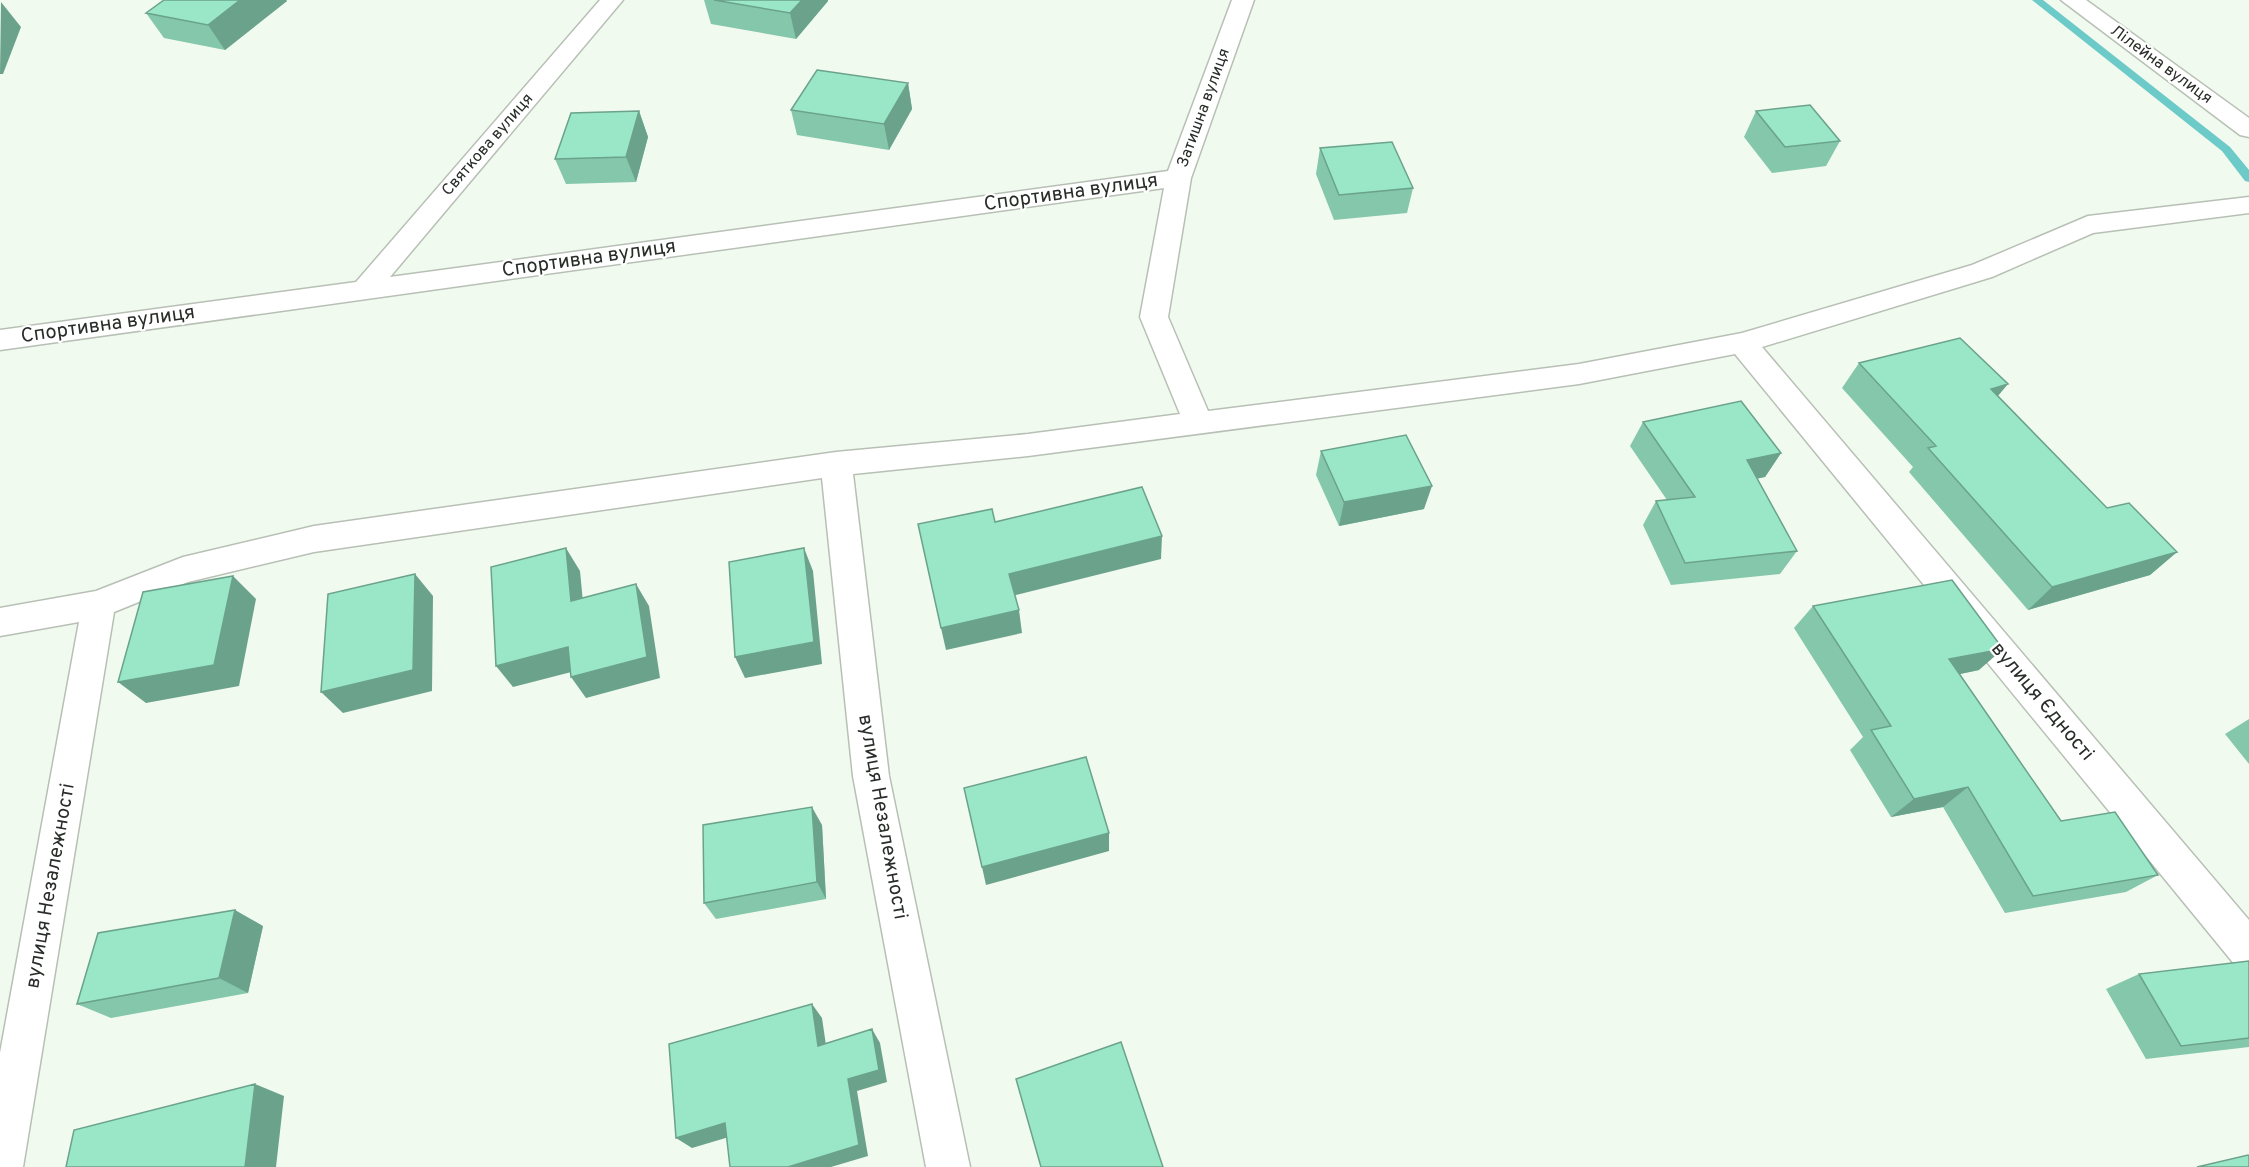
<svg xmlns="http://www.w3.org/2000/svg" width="2249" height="1167" viewBox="0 0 2249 1167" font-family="Overpass,sans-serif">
	<rect width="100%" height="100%" fill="#f1faef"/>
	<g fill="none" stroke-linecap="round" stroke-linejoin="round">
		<path fill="#6ccac9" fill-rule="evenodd" d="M2032 0H2043L2230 147 2249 170V182L2245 181 2222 151Z"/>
		<g stroke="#b8c0b6" stroke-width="3">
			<path id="minor" d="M600 0H623L390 277 1168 171 1232 0H1254L1191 178 1168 317 1208 411 1579 364 1742 333 1972 265 2088 216 2249 197V213L2093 233 1992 277 1762 347 2249 920V971L2235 965 1735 354 1579 384 1028 456 853 474 889 776 970 1167H926L853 776 822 478 314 552 188 582 114 612 23 1167H0V1053L79 622 0 636V608L96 591 183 557 314 526 836 452 1028 434 1180 414 1140 317 1164 188 0 350V330L356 282Z
				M2061 0H2086L2249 118V137L2240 135Z"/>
		</g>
		<use href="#minor" fill="#fff" fill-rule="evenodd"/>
	</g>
	<path fill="#84c7ab" d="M164 0H286L287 1 225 50 164 38 146 13Z
		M704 0H828V1L796 39 711 24Z
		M908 83 912 109 889 150 797 135 791 110Z
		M639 111 648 137 636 182 566 184 555 159Z
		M1756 111 1840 141 1826 166 1772 173 1744 137Z
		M1320 148 1413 188 1407 213 1334 220 1316 174Z
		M1859 363 1998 396 2107 508 2177 552 2150 575 2028 610 1909 472 1913 467 1842 388Z
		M1643 422 1781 453 1765 477 1757 478 1797 551 1780 574 1671 585 1643 525 1656 501 1667 500 1630 446Z
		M1321 451 1424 509 1339 526 1316 475Z
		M1813 606 1979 670 1960 674 2061 821 2158 875 2126 892 2005 913 1943 807 1891 817 1850 750 1863 737 1794 628Z
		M2249 719V764L2225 734Z
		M822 825 826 899 716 919 704 903Z
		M263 926 248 993 111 1018 77 1004Z
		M2249 961V1047L2146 1059 2106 989 2139 974Z"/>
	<path fill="#6ba28b" d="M240 0H286L287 1 225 50 208 25Z
		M802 0H828V1L796 39 790 13Z
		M1 2 21 27 3 74H0Z
		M908 83 912 109 889 150 884 124Z
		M639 111 648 137 636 182 626 157Z
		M2008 384 1987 409 1991 389Z
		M1781 453 1765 477 1732 484 1747 460Z
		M1432 486 1424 509 1339 526 1344 502Z
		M1162 536 1161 559 1012 596 1009 574Z
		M566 548 580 571 585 623 571 601Z
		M804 548 813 571 822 664 745 678 735 657Z
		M2177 552 2150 575 2028 610 2052 587Z
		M415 574 433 596 432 691 343 713 321 692Z
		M233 576 256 599 239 686 146 703 118 682Z
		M636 584 649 606 660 678 586 698 571 677Z
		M1019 610 1022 633 946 650 941 628Z
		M568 647 583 669 513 687 496 666Z
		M2003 649 1979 670 1927 681 1949 659Z
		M1968 787 1943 807 1891 817 1914 799Z
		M812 807 822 825 826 899 817 882Z
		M1109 833V851L986 885 982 867Z
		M235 910 263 926 248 993 219 978Z
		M812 1004 822 1018 828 1059 818 1046Z
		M872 1029 880 1043 887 1082 857 1091 868 1156 831 1167H788L848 1079Z
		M255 1084 284 1096 276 1167H245Z
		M725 1123 739 1134 692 1148 676 1138Z"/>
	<path fill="#99e7c7" stroke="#6ba28b" stroke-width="1.5" d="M164 0H240L208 25 146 13Z
		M714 0H802L790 13Z
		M817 70 908 83 884 124 791 110Z
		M1810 105 1840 141 1785 147 1756 111Z
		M639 111 626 157 555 159 571 113Z
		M1392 142 1413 188 1339 195 1320 148Z
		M1960 338 2008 384 1991 389 2107 508 2129 503 2177 552 2052 587 1928 448 1936 446 1859 363Z
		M1741 401 1781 453 1747 460 1797 551 1685 563 1656 501 1695 497 1643 422Z
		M1406 435 1432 486 1344 502 1321 451Z
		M1142 487 1162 536 1009 574 1019 610 941 628 918 524 992 509 995 522Z
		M566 548 571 601 636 584 647 657 571 677 568 647 496 666 491 567Z
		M804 548 814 642 735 657 729 562Z
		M415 574 413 670 321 692 328 594Z
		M233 576 214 665 118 682 143 592Z
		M1952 580 2003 649 1949 659 2061 821 2115 812 2158 875 2033 896 1968 787 1914 799 1871 730 1891 726 1813 606Z
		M1086 757 1109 833 982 867 964 788Z
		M812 807 817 882 704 903 703 825Z
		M235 910 219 978 77 1004 98 933Z
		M2249 961V1038L2181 1046 2139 974Z
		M812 1004 818 1046 872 1029 879 1070 848 1079 859 1145 788 1167H730L725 1123 676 1138 669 1044Z
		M1121 1042 1163 1167H1041L1016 1079Z
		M255 1084 245 1167H66L74 1130Z
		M2248 1155 2249 1156V1167H2197Z"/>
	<g text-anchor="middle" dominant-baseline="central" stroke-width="4.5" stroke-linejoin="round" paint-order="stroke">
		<g font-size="16" fill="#292d29" stroke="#fff">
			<text transform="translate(2161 65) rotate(36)">Лілейна вулиця</text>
			<text transform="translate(1204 108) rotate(-70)">Затишна вулиця</text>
			<text transform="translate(488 145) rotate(-49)">Святкова вулиця</text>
		</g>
		<g font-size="20" fill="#292d29" stroke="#fff">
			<text transform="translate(1071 193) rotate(-8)">Спортивна вулиця</text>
			<text transform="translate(589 259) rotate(-8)">Спортивна вулиця</text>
			<text transform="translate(108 325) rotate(-8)">Спортивна вулиця</text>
			<text transform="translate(2042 702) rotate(50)">вулиця Єдності</text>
			<text transform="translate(882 817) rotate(80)">вулиця Незалежності</text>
			<text transform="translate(51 886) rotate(-80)">вулиця Незалежності</text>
		</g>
	</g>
</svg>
